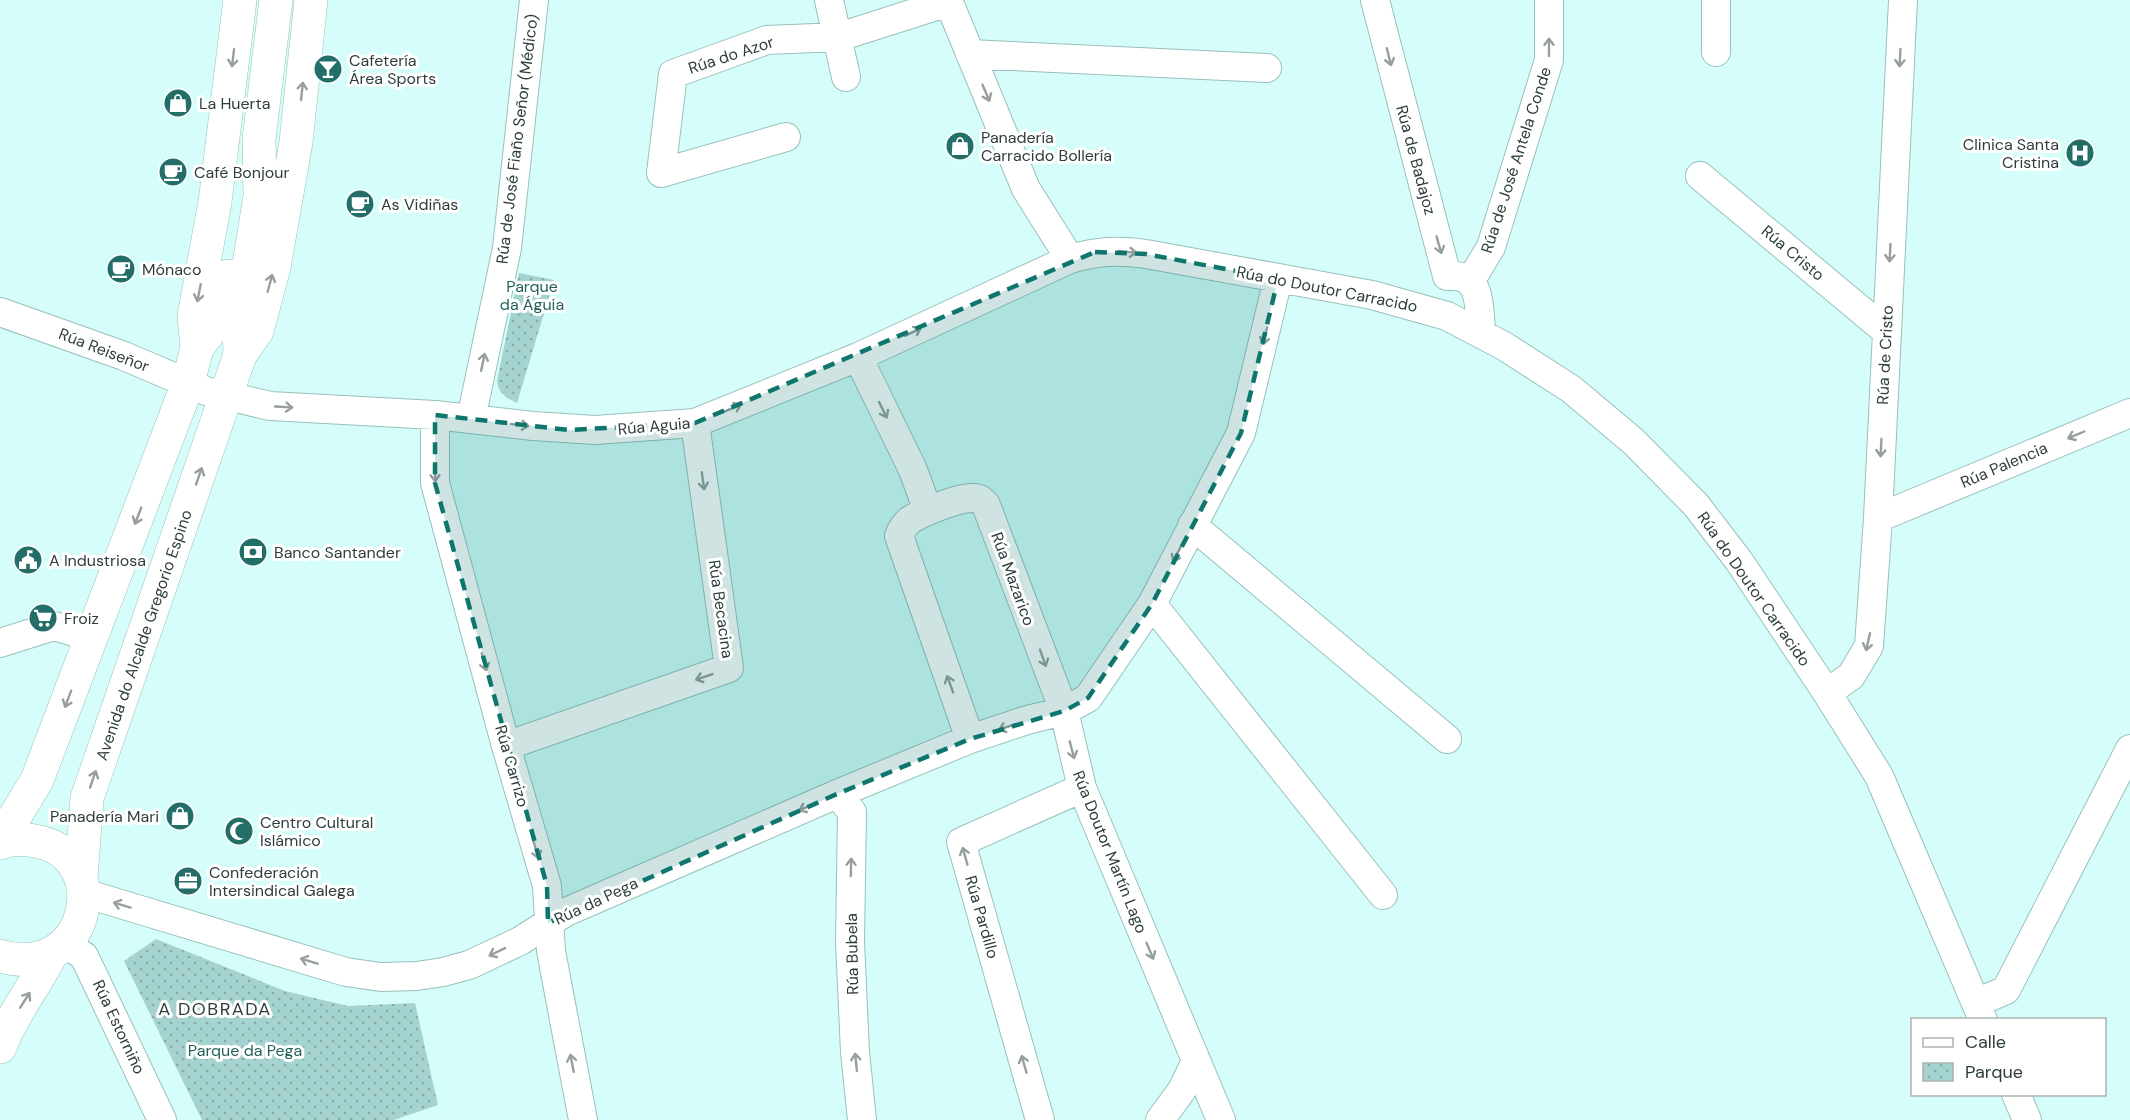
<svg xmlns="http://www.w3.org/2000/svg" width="2130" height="1120" viewBox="0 0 2130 1120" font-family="'DM Sans',sans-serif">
	<defs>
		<pattern id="park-dots" width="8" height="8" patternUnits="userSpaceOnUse" patternTransform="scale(1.5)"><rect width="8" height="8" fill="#a5d4d0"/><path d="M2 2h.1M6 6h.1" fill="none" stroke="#87adaa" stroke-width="1.8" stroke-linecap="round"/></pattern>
	</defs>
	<rect width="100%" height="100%" fill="#d5fefb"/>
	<path fill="url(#park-dots)" d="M519 273 554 280 517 403C506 398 499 394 497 381Z
		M156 939 285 991 348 1006 415 1003 438 1105 394 1120H202L124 961Z"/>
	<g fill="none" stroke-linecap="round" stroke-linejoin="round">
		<g stroke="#98c0bd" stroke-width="30">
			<path id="street" d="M829 0 846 77
				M948 0 1026 189 1070 259
				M1375 0 1447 276
				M1716 52V0
				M970 54 1267 68
				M786 137 661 173 673 74 767 40 839 37 949 2
				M1700 176 1886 331
				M1452 276C1483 275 1479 311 1481 333
				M1471 280 1491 247 1549 60V0
				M0 312 124 356 206 391 270 406 435 415 533 426 595 430 695 423 858 357 1070 259C1098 251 1117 250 1146 254L1372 295 1447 316 1504 346 1571 389 1634 442 1696 505 1739 561 1827 693 1879 776 1983 1020
				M858 357 913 470 928 511
				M435 415V483L506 746 547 886 551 951 583 1120
				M471 419 507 248 534 0
				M1878 518 2130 413
				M1192 525 1447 739
				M1152 604 1383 895
				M0 643 54 626 92 637
				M1827 693 1851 676 1869 646 1878 518 1903 0
				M506 746 729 668 695 423
				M837 794 852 812 850 942 855 1052 862 1120
				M84 893 346 972 381 977 417 976 443 972 469 965 520 941 566 912 837 794 970 739 1027 720 1064 711 986 505C984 503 982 500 979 499 967 493 921 513 910 520 904 525 901 530 899 536L970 739
				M65 944 84 956 162 1120
				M1976 1003 2006 990 2130 749
				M2016 1094 2027 1120
				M1040 1120 961 842 1082 788
				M1160 1120 1182 1090 1196 1061
				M1221 1120 1082 788 1064 711 1088 698 1152 604 1241 433 1278 279"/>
		</g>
		<g stroke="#98c0bd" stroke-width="34">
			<path id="secondary" d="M197 348 194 316 215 202 240 0
				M240 355 257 331 274 267 296 142 311 0"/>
		</g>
		<g stroke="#98c0bd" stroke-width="34">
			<path id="primary" d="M2 842 11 823 37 780 188 383 197 348 216 323 228 276
				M0 843C14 838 27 839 40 842 115 860 88 982 0 956
				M81 878 87 798 240 355 239 327 260 196 259 139 276 0
				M0 1047C12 1014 36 985 51 954"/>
		</g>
		<use href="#street" stroke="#fff" stroke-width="28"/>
		<use href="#secondary" stroke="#fff" stroke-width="33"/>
		<use href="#primary" stroke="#fff" stroke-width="33"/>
	</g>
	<defs><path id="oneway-shaft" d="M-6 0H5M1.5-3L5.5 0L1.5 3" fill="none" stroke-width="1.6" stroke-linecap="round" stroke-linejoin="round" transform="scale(1.5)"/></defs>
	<g stroke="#969e9e">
		<use href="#oneway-shaft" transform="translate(1549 47) rotate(-90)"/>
		<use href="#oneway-shaft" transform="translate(1389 57) rotate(76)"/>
		<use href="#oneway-shaft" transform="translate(233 58) rotate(97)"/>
		<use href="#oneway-shaft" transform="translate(1900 58) rotate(93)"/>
		<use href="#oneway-shaft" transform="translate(302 91) rotate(-84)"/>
		<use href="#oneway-shaft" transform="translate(986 93) rotate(67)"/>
		<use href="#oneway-shaft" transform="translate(1439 245) rotate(74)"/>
		<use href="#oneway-shaft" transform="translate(1128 252) rotate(6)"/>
		<use href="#oneway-shaft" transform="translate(1890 253) rotate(93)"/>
		<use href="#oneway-shaft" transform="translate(270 283) rotate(-75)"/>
		<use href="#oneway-shaft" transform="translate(199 293) rotate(101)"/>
		<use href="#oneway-shaft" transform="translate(913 332) rotate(-25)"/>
		<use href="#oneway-shaft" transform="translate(1265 336) rotate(104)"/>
		<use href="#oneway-shaft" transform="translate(483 362) rotate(-78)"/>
		<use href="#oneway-shaft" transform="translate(284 407) rotate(3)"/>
		<use href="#oneway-shaft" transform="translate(733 408) rotate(-22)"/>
		<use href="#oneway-shaft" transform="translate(883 410) rotate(64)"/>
		<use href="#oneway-shaft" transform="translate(520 425) rotate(7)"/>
		<use href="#oneway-shaft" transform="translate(2076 435) rotate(157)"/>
		<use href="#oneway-shaft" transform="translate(1881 448) rotate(93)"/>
		<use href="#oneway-shaft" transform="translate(435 473) rotate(89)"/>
		<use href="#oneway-shaft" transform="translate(199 476) rotate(-71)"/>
		<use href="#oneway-shaft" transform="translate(703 481) rotate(82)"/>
		<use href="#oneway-shaft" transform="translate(138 516) rotate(111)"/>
		<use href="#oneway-shaft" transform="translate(1177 554) rotate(117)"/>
		<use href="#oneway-shaft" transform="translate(1868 642) rotate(103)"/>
		<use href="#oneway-shaft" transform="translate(1043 658) rotate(70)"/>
		<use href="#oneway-shaft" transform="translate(484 662) rotate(75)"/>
		<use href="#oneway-shaft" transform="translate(704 677) rotate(161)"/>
		<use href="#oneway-shaft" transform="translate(950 684) rotate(-110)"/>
		<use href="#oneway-shaft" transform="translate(68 699) rotate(111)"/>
		<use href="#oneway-shaft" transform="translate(1007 727) rotate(161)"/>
		<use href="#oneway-shaft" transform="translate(1072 750) rotate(75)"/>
		<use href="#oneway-shaft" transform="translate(93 779) rotate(-71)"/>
		<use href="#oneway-shaft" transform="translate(807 807) rotate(156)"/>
		<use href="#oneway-shaft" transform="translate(536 850) rotate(74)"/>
		<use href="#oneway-shaft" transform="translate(965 856) rotate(-106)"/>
		<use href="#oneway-shaft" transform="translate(851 867) rotate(-89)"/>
		<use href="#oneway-shaft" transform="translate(122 905) rotate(-163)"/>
		<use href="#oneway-shaft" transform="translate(1150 951) rotate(67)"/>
		<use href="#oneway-shaft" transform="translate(497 952) rotate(154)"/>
		<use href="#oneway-shaft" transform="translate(309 961) rotate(-163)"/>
		<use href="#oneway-shaft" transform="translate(25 1000) rotate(-58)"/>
		<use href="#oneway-shaft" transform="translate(856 1062) rotate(-96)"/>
		<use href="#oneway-shaft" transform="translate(572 1063) rotate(-101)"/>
		<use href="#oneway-shaft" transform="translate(1024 1064) rotate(-106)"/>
	</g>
	<path fill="#0f766e" fill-opacity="0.2" stroke="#0f766e" stroke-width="4.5" stroke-dasharray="12 8" stroke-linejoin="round" d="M1095 252 1146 254 1278 279 1241 433 1152 604 1088 698 1064 711 970 739 837 794 548 923 547 886 435 483V415L569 430 695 423Z"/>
	<defs>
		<g id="bar-disc" transform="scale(1.5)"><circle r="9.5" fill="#246e6a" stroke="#fff"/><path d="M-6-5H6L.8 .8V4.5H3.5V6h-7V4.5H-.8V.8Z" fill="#fff"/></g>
		<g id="shop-disc" transform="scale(1.5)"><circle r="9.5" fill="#246e6a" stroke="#fff"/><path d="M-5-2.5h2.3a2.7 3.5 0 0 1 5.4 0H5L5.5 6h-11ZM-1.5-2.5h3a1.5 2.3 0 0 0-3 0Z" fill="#fff"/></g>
		<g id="hospital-disc" transform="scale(1.5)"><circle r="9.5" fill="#246e6a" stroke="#fff"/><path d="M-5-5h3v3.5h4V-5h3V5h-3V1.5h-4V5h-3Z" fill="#fff"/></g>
		<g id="cafe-disc" transform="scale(1.5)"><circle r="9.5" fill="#246e6a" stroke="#fff"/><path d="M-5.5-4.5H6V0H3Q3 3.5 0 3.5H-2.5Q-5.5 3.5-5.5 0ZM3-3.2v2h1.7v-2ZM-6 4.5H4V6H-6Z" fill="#fff"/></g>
		<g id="bank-disc" transform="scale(1.5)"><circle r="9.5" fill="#246e6a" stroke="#fff"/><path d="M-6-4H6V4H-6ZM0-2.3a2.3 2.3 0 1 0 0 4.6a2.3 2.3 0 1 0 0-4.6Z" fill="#fff"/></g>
		<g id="civic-disc" transform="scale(1.5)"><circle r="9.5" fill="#246e6a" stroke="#fff"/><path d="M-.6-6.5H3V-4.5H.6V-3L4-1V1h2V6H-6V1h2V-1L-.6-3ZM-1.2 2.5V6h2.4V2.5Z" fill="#fff"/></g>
		<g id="supermarket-disc" transform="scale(1.5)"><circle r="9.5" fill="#246e6a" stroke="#fff"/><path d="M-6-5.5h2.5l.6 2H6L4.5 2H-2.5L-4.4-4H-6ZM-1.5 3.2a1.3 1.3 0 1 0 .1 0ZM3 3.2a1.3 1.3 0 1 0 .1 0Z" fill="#fff"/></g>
		<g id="mosque-disc" transform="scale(1.5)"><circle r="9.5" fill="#246e6a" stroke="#fff"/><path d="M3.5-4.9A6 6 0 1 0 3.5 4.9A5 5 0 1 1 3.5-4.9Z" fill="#fff"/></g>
		<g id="office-disc" transform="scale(1.5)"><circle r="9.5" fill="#246e6a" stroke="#fff"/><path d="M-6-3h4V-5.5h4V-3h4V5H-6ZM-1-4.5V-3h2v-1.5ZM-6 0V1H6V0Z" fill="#fff"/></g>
	</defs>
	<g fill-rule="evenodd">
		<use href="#bar-disc" x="328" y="69"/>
		<use href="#shop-disc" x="178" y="103"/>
		<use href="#shop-disc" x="960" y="146"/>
		<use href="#hospital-disc" x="2080" y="153"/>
		<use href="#cafe-disc" x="173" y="172"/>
		<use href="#cafe-disc" x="360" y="204"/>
		<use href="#cafe-disc" x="121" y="269"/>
		<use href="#bank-disc" x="253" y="552"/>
		<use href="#civic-disc" x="28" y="560"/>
		<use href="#supermarket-disc" x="43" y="618"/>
		<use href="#shop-disc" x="180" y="816"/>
		<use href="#mosque-disc" x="239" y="831"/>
		<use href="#office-disc" x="188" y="881"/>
	</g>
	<g text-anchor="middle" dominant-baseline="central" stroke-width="6" stroke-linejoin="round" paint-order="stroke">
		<g font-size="16" fill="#2e3e3d" stroke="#fff">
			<text transform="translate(731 55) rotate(-18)">Rúa do Azor</text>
			<text transform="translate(517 139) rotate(-83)">Rúa de José Fiaño Señor (Médico)</text>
			<text transform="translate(1416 160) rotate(75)">Rúa de Badajoz</text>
			<text transform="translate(1516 160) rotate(-72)">Rúa de José Antela Conde</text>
			<text transform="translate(1793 253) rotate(40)">Rúa Cristo</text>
			<text transform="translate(1327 289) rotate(11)">Rúa do Doutor Carracido</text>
			<text transform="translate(104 350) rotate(21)">Rúa Reiseñor</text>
			<text transform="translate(1885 355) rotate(-87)">Rúa de Cristo</text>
			<text transform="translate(654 426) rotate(-5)">Rúa Aguia</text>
			<text transform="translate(2004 465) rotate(-23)">Rúa Palencia</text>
			<text transform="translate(1013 579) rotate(70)">Rúa Mazarico</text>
			<text transform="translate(1754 589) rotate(55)">Rúa do Doutor Carracido</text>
			<text transform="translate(721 609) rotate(82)">Rúa Becacina</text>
			<text transform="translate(144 635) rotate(-71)">Avenida do Alcalde Gregorio Espino</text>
			<text transform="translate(512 766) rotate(74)">Rúa Carrizo</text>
			<text transform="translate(1110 852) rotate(68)">Rúa Doutor Martín Lago</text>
			<text transform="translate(596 901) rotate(-25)">Rúa da Pega</text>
			<text transform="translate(982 917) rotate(74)">Rúa Pardillo</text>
			<text transform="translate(852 954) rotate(-91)">Rúa Bubela</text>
			<text transform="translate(119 1027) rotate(65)">Rúa Estorniño</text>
		</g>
		<g font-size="16" fill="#2e3e3d" stroke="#fff" text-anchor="start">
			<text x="349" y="60">Cafetería<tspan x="349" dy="18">Área Sports</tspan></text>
			<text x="199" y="103">La Huerta</text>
			<text x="981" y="137">Panadería<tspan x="981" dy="18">Carracido Bollería</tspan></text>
			<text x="2059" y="144" text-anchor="end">Clinica Santa<tspan x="2059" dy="18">Cristina</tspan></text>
			<text x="194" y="172">Café Bonjour</text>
			<text x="381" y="204">As Vidiñas</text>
			<text x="142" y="269">Mónaco</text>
			<text x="274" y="552">Banco Santander</text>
			<text x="49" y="560">A Industriosa</text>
			<text x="64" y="618">Froiz</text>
			<text x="159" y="816" text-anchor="end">Panadería Mari</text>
			<text x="260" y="822">Centro Cultural<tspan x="260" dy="18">Islámico</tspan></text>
			<text x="209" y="872">Confederación<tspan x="209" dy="18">Intersindical Galega</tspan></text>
		</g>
		<g font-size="16" fill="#23605c" stroke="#fff">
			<text x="532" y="286">Parque<tspan x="532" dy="18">da Águia</tspan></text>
			<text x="245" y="1050">Parque da Pega</text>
		</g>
		<g font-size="18" letter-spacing="1.5" fill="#2e3e3d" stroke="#fff">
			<text x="215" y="1009">A DOBRADA</text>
		</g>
	</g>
	<rect x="1911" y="1018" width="195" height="78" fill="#ffffff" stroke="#abb2b1" stroke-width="1.5"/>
	<rect x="1923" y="1038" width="30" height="9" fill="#ffffff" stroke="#abb2b1" stroke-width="1.5"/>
	<text x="1965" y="1048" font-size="18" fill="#2e3e3d">Calle</text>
	<rect x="1923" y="1063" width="30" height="18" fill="url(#park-dots)" stroke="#abb2b1" stroke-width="1.5"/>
	<text x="1965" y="1078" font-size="18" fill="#2e3e3d">Parque</text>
</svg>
